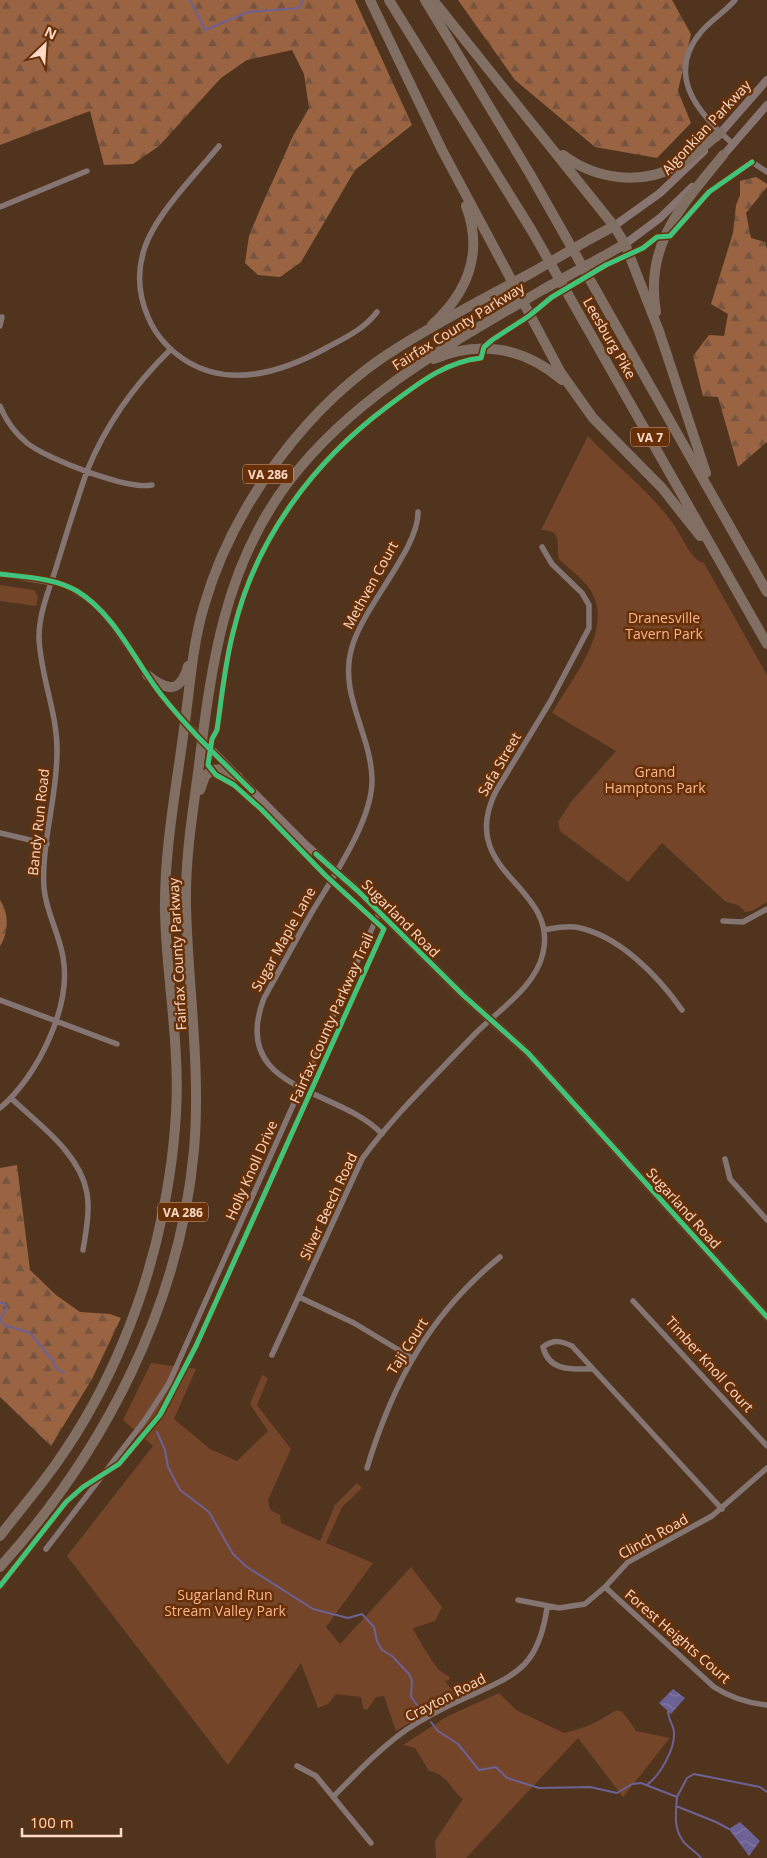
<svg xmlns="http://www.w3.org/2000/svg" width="767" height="1858" viewBox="0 0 767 1858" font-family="'Open Sans',sans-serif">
	<defs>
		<pattern id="forest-firs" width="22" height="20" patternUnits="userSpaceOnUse" patternTransform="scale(1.25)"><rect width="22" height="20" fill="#9a6342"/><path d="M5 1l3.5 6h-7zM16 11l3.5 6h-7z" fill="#77543f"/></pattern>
		<pattern id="water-waves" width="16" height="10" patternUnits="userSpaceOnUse" patternTransform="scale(1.25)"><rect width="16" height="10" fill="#6d6295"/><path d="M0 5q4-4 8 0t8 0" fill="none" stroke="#8378a2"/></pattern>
	</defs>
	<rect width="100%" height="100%" fill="#51341e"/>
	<path fill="#744528" d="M588 436C616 466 650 491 674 525 681 535 692 562 704 563L767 675V902L752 911 745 912 738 905 726 902 662 843 628 882 560 831 558 822 571 802 616 751 552 713C571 679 617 627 589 588 581 577 569 569 559 559 555 546 565 530 541 530Z
		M0 585 34 590 38 597 36 606 0 601Z
		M151 1363 196 1369 174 1419 210 1449 237 1461 268 1431 250 1404 262 1375 268 1378 257 1405 291 1449 268 1500 270 1510 280 1515 281 1523 320 1541 335 1505 357 1483 362 1488 342 1507 326 1543 373 1563 326 1627 340 1644 411 1567 442 1607 435 1621 413 1628C415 1634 434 1665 439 1670 442 1673 447 1675 450 1677L449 1680 445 1681 456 1695 396 1731 384 1696 376 1697 367 1710 363 1708 361 1697 336 1694 328 1704 318 1708 301 1663 228 1765 67 1556 153 1446 123 1420Z
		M499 1693 516 1710 564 1733C574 1730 585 1728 594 1723 620 1711 616 1700 636 1731L670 1738 623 1797 578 1738 466 1858H436L435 1841 463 1799C451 1790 447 1774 429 1771L415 1748 403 1745 448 1716Z"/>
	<path fill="url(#forest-firs)" d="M0 0H355L412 125 355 170 301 262 280 277 258 275 245 263 249 236 261 207 293 136 309 108 304 74 292 50 247 60 221 78 159 146 133 164 104 165 90 111 0 145Z
		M458 0H672L691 34 678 91 691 123 657 158 595 147 515 80Z
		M756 177 767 184V187L746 213 751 238 765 242 767 249V442L738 467 718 397 703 396 693 356 709 335 724 336 728 314 711 304 733 233 736 205 740 195V181Z
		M0 900C9 913 9 932 0 946Z
		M17 1165 30 1270 56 1295 80 1312 110 1314 121 1318 92 1379 51 1446 0 1397V1168Z"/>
	<path fill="url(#water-waves)" d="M673 1689 685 1698 671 1714 659 1703Z
		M740 1822 760 1841 749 1856 729 1829Z"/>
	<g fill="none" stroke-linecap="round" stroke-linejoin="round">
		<path stroke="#6d6295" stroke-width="2" d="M190 0 205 30 248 12 299 8 303 0
			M0 1303H4L7 1308 0 1320 4 1325 30 1333 53 1361 55 1367 64 1373
			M157 1432 165 1450 168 1467 180 1490 209 1512 233 1554 247 1567 313 1609 348 1618 362 1614 374 1627 377 1641 382 1650 392 1656 409 1674 412 1681 411 1697 424 1714
			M431 1722 438 1731 458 1744 479 1770 496 1767 507 1778 539 1788 590 1787 617 1793 632 1784 641 1783 677 1797 687 1778 694 1774 760 1787 767 1792
			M648 1784C660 1775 675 1749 674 1733 674 1725 668 1720 668 1711
			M677 1797C676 1813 673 1827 683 1841 688 1848 696 1851 701 1858
			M676 1806 716 1822 729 1829"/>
		<path stroke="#847572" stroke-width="5.5" d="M733 144C700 115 664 76 701 32 711 20 725 12 735 0
			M219 146C196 174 154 216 144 250 137 272 139 296 148 317 156 336 170 351 188 362 233 389 285 371 328 347 347 337 364 329 377 312
			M752 162 767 172
			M0 207 87 171
			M0 326 2 317
			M0 406C6 421 15 433 27 443 47 459 127 490 152 485
			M0 574 65 585 93 603 110 622 162 696 185 723
			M0 833 47 844
			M723 921 743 922 767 909
			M544 930C554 928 564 926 575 927 618 934 658 976 682 1010
			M0 1000 117 1044
			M11 1098C38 1124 80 1153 87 1193 90 1211 86 1232 83 1250
			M0 1108C38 1076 72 1006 63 957 59 933 46 912 44 888 41 843 57 798 57 753 58 713 40 676 39 637 39 613 49 590 56 568 66 535 76 503 87 471 106 424 134 385 171 349
			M382 1134C340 1088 228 1092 264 998 280 970 295 941 312 912 333 877 373 820 372 779 371 733 338 694 352 647 363 607 419 548 418 512
			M725 1159 730 1179 767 1220
			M299 1297 354 1323 412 1358
			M633 1301 767 1446
			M272 1355 362 1159C393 1116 434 1077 471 1038 495 1012 535 989 543 953 559 885 455 873 496 791L550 702 589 628V605L582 593 552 564 542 547
			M593 1369C572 1369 549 1372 543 1347 554 1339 561 1341 572 1346L722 1509
			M367 1468C393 1382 430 1314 500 1257
			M46 1549 145 1420 169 1383 379 913
			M605 1587 714 1687C731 1698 747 1703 767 1705
			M518 1600 559 1608 585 1604 605 1587 628 1562 712 1516 767 1468
			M297 1766 316 1776 371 1843
			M333 1797C356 1774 379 1749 406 1730 424 1718 443 1708 463 1699 514 1675 538 1670 547 1608"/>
		<path stroke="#887571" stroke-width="8" d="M717 137 767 80
			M721 158 767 105
			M614 226 660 193 704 151
			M625 244 660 218 692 187
			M185 723 306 845 358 891 463 995 528 1053 767 1317"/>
		<path stroke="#816f64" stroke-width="10" d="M370 0 442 150 561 373 593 418 662 488 700 536
			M389 0 532 231 767 644
			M425 0 530 174 767 592
			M433 0 614 226 625 244 659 331 706 473
			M563 155C595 179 640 186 677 166 692 157 706 144 720 133
			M590 239 614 226
			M602 257 625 244
			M656 312C644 243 683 205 723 155
			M432 325C467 293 484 253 466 206
			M434 359C480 339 524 348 562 380
			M147 675C167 691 180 694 188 666
			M200 790 205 776 212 770 223 769 238 777
			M0 1536C19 1511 40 1487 58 1461 110 1387 145 1300 163 1212 173 1162 179 1109 176 1058 174 1009 166 961 165 912 164 851 176 790 184 729 190 688 192 646 204 606 233 505 309 402 399 347 442 320 489 296 533 272
			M0 1567C103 1453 180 1306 194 1150 201 1067 188 988 186 906 185 861 192 817 198 773 211 668 223 567 290 480 356 394 452 343 544 289"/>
		<path stroke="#816f64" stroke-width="10" d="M533 272 590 239
			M544 289 602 257"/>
		<g stroke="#673008" stroke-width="8">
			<path id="cycleway" d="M0 574C25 577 55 578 77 591 116 615 135 662 163 697 190 731 221 760 252 791
				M316 854 358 891 463 995 528 1053 767 1317
				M0 1586 66 1502 83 1487 119 1464 160 1415 196 1346 384 929 325 875 261 809 234 785 216 775 208 765 212 739 217 730C222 696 225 661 234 629 256 538 314 461 388 406 418 384 444 362 481 358L484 347 492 340 529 316 552 297 606 265 643 248 657 237 670 236 709 192 752 162"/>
		</g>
		<use href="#cycleway" stroke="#40c37c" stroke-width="5"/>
	</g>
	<g text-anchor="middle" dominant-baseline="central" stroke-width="5" stroke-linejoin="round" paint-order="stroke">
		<g fill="#673008" stroke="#d0a88e" stroke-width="1">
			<rect x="631" y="427.5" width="38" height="19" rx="4"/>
			<rect x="243" y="464.5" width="50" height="19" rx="4"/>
			<rect x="158" y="1202.5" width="50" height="19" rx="4"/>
		</g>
		<g font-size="12" font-weight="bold" fill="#fddbc8">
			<text x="650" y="437">VA 7</text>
			<text x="268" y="474">VA 286</text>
			<text x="183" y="1212">VA 286</text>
		</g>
		<g font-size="14" fill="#fddbc8" stroke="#673008">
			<text transform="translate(706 127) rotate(-47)">Algonkian Parkway</text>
			<text transform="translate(458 326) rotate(-32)">Fairfax County Parkway</text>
			<text transform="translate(610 338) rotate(60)">Leesburg Pike</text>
			<text transform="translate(370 585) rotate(-61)">Methven Court</text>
			<text transform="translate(499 764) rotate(-60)">Safa Street</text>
			<text transform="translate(38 822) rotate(-84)">Bandy Run Road</text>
			<text transform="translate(401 918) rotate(45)">Sugarland Road</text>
			<text transform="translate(283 939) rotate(-61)">Sugar Maple Lane</text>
			<text transform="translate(177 954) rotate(-93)">Fairfax County Parkway</text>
			<text transform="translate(331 1018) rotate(-66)">Fairfax County Parkway Trail</text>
			<text transform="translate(251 1170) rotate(-66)">Holly Knoll Drive</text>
			<text transform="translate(328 1206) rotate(-65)">Silver Beech Road</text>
			<text transform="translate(684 1208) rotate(48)">Sugarland Road</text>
			<text transform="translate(407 1346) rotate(-58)">Taji Court</text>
			<text transform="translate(710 1364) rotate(48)">Timber Knoll Court</text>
			<text transform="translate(653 1536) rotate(-29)">Clinch Road</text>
			<text transform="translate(678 1636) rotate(41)">Forest Heights Court</text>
			<text transform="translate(445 1697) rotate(-27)">Crayton Road</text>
		</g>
		<g font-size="14" fill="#f9b58d" stroke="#673008">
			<text x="664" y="617">Dranesville<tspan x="664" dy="16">Tavern Park</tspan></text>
			<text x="655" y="771">Grand<tspan x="655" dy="16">Hamptons Park</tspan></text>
			<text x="225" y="1594">Sugarland Run<tspan x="225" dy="16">Stream Valley Park</tspan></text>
		</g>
	</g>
	<g transform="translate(45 45) rotate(25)" stroke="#673008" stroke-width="4" paint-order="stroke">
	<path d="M0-4L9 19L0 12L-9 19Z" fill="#fddbc8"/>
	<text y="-8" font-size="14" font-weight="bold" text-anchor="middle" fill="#fddbc8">N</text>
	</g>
	<path d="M22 1828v8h99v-8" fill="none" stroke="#fddbc8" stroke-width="2.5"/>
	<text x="30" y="1828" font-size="15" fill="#fddbc8" stroke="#673008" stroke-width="4" paint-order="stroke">100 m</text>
</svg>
